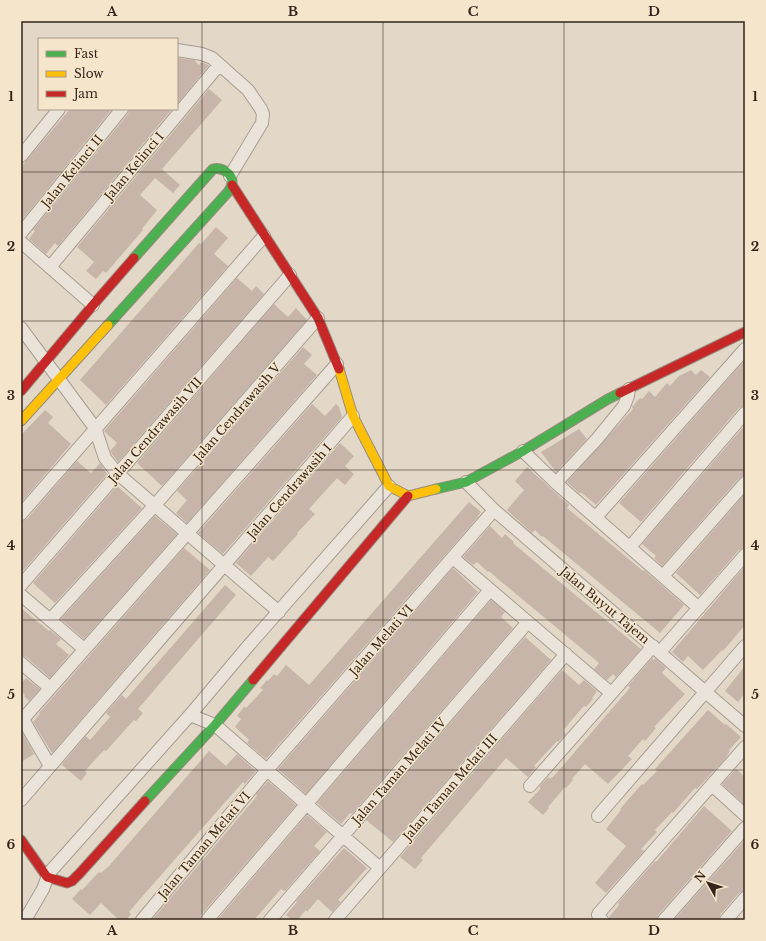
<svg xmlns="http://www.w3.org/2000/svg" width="766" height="941" viewBox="0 0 766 941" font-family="'Libre Baskerville',serif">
	<rect width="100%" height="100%" fill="#e3d8c7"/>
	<path fill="#c6b5a8" d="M178 58 194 60 199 65 201 62 209 65 177 104V60Z
		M209 89 222 100 162 169 180 185 173 193 155 178 140 195 157 210 142 229 143 230 106 273 103 271 96 279 86 271 94 262 77 247Z
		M70 109H112L22 220 21 219V167Z
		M129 109H172L58 246 55 243 46 254 29 239 35 231 33 230 128 114Z
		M216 227 228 238 214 254 228 266 106 405 80 380 199 243 201 244Z
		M237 278 252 291 256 286 264 294 118 462 110 451 117 443 104 431Z
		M274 304 288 317 296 308 307 320 162 486 137 463Z
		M303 347 312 355 304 364 317 375 187 523 176 513 187 500 177 491Z
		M745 360V406L739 408 641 522 619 503Z
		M691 370 696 375 701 370 710 377 596 505 582 493H579L567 482 633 409 632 407 640 398 642 399 649 391 655 397 667 383 670 386 679 376Z
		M312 404 325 416 336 404 339 407 342 417 223 554 198 533Z
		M45 410 53 417 48 423 71 444 21 503V435Z
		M745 425V476L739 478 662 566 654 558 656 556 642 544Z
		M579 429 587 439 556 472 541 452Z
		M340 443 354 456 345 466 354 474 345 485 337 478 309 509 315 514 297 533 298 534 273 561 268 557 251 576 236 563Z
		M77 461 91 473 100 463 107 474 23 571 21 569V521L27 519Z
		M527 467 569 505 567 508 619 551 643 571 644 570 684 605 660 633 543 536 542 537 535 530 532 533 507 510 524 490 515 481Z
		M117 486 142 508 55 603 33 583Z
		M745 494V548L739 550 700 595 676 573Z
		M469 502 481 512 478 516H479L266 759 247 743 249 740 235 727 241 719 237 716 244 707 246 708 263 690 260 688 267 680 268 681 274 674 277 676 286 665 309 685Z
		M155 516 177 534 84 639 61 619Z
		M490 526 502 538 505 534 514 542 513 543 533 560 641 649 616 677 613 674 607 680 594 669 599 663 498 579 489 571 488 572 477 562 473 565 463 557Z
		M184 548 210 570 52 753 33 722 40 714 39 713Z
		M745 566V625L723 651 722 650 703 670 688 656 683 662 672 652Z
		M453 568 478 592 306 794 278 769Z
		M225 585 236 595 138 709 143 713 136 721 134 720 125 730 106 751 104 750 85 771 87 773 81 781 62 765 63 763 86 736 90 740 110 717 106 713 122 695 126 699Z
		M491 600 505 612 501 617 513 628 352 814 350 813 341 824 317 803Z
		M21 608 49 631 50 630 61 639 56 644 69 655 50 678 26 657 21 656Z
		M525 637 551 660 393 842 366 820Z
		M652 658 654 660 655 658 666 668 662 673 685 694 654 727 656 728 645 741 643 739 628 756 632 759 608 784 585 764 572 779 573 780 566 788 565 787 548 807 549 808 543 815 528 802 541 788 539 787 548 777 550 779 551 777 552 778 560 769 628 690 630 688 628 686Z
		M745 666V693L738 702 725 691Z
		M562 670 579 685 584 680 597 691 592 698 593 699 586 707 584 706 570 722 563 731 566 734 558 742 557 741 534 766 536 767 528 777 506 758 421 858 423 860 415 869 400 857Z
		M26 678 40 689 29 701 24 696 25 695 21 690V683Z
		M708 710 725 725 726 724 741 737 729 750 730 751 725 759 697 789 695 788 673 813 672 812 655 830 657 832 641 849 644 851 606 893 595 883 626 846 606 829 621 810 620 809 642 784 643 785 657 771 655 769 663 760Z
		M23 734 34 754 21 762V736Z
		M209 751 226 766 237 754 256 771 245 784 243 782 227 800 141 898 129 912 131 914 126 920H119L101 903 90 915 72 899 81 889 82 890 99 872 101 873 109 866Z
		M736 769 745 777V805L722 784Z
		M268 781 296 805 201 915 200 920H152L257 796 256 794Z
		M704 806 732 831 658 915 657 920H609V917L619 905 618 903 655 861 656 862Z
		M307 815 327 832 314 846 320 851 285 891 281 889 254 920H217Z
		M744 841 745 842V891L739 893 720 915 719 920H674Z
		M344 848 367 868 338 900 341 902 332 912 318 899 307 912 306 910 297 920H292L286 915 297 902 296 901Z"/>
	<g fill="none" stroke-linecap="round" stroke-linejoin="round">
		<g stroke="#a79d91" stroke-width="14">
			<path id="street" d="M177 50 202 54 212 58 248 90 261 109 263 114 262 123 230 176
				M21 156 59 109
				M21 233 122 109
				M21 242 93 305
				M50 267 219 65
				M21 328 95 428 105 458 117 473 279 612
				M523 451 556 483 699 608
				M466 482 494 510 745 726
				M556 483 597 439 624 406 628 396 629 389
				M21 514 264 236
				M596 517 745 349
				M630 547 745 413
				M453 558 611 693
				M663 576 745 483
				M21 585 290 275
				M21 595 84 649
				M50 620 155 505 318 318
				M660 652 745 555
				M21 663 50 688
				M190 715 215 725 380 868
				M21 716 50 766
				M23 719 337 364
				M712 785 745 815
				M530 786 653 646
				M21 800 353 416
				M598 816 745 646
				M25 920 43 889 49 873 190 715 249 645 389 486
				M142 920 267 770 494 510
				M207 920 490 590
				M270 920 528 622
				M335 920 566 654
				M602 920 598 915 599 913 745 747
				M664 920 745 828
				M726 920 745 898"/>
		</g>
		<g stroke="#968c81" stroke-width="11">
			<path id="fast" d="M108 325 228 192C230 189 232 186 232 183 233 173 221 167 213 169L134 258
				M436 489 466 482 523 451 608 399 620 393
				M145 801 215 725 253 680"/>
		</g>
		<g stroke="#968c81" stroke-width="11">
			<path id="slow" d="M339 369 353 416 389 486 408 496 436 489
				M21 421 108 325"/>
		</g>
		<g stroke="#968c81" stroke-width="11">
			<path id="jam" d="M232 185 318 318 339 369
				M21 391 93 305 134 258
				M620 393 745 332
				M253 680 408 496
				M21 840 47 877 67 883 72 881 80 873 145 801"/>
		</g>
		<use href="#street" stroke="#eae3da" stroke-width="12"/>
		<use href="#fast" stroke="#4caf50" stroke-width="9"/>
		<use href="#slow" stroke="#ffc107" stroke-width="9"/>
		<use href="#jam" stroke="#c62828" stroke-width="9"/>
	</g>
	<path fill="none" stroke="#34241b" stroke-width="1" stroke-opacity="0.55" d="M202 21V920M383 21V920M564 21V920M21 172H745M21 321H745M21 470H745M21 620H745M21 770H745"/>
	<g text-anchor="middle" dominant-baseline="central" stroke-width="3" stroke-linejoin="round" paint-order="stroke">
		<g font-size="12" fill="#34241b" stroke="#f5e5cb">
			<text transform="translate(134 166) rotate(-50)">Jalan Kelinci I</text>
			<text transform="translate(72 171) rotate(-51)">Jalan Kelinci II</text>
			<text transform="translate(237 412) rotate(-49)">Jalan Cendrawasih V</text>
			<text transform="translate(155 430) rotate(-49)">Jalan Cendrawasih VII</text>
			<text transform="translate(289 491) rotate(-49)">Jalan Cendrawasih I</text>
			<text transform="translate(605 605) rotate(40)">Jalan Buyut Tajem</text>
			<text transform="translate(381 640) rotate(-49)">Jalan Melati VI</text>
			<text transform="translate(399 771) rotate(-49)">Jalan Taman Melati IV</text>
			<text transform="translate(450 787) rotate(-49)">Jalan Taman Melati III</text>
			<text transform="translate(204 845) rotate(-50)">Jalan Taman Melati VI</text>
		</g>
	</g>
	<rect width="766" height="941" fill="none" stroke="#f5e5cb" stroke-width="44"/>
	<rect x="38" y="38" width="140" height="72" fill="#f5e5cb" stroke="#a89885"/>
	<rect x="46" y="51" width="20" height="6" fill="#4caf50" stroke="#a89885"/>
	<text x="74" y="58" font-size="12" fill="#34241b">Fast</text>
	<rect x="46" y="71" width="20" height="6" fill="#ffc107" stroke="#a89885"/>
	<text x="74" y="78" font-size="12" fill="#34241b">Slow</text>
	<rect x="46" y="91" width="20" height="6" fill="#c62828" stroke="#a89885"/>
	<text x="74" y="98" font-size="12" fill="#34241b">Jam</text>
	<g transform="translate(708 883) rotate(309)" stroke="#f5e5cb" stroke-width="3" paint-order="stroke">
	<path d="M0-3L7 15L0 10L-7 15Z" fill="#34241b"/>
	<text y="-6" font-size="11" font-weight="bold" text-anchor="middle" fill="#34241b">N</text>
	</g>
	<rect x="22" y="22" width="722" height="897" fill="none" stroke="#34241b" stroke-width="1.5"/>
	<g font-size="13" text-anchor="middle" font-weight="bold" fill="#34241b">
		<text x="112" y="16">A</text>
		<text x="293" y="16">B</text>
		<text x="473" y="16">C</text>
		<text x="654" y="16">D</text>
		<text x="11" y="101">1</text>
		<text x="755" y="101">1</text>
		<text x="11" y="251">2</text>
		<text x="755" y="251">2</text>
		<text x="11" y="400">3</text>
		<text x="755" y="400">3</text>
		<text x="11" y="550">4</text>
		<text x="755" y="550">4</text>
		<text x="11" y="699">5</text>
		<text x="755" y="699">5</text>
		<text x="11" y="849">6</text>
		<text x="755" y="849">6</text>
		<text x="112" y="935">A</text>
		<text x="293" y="935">B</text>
		<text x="473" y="935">C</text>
		<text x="654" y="935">D</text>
	</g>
</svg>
